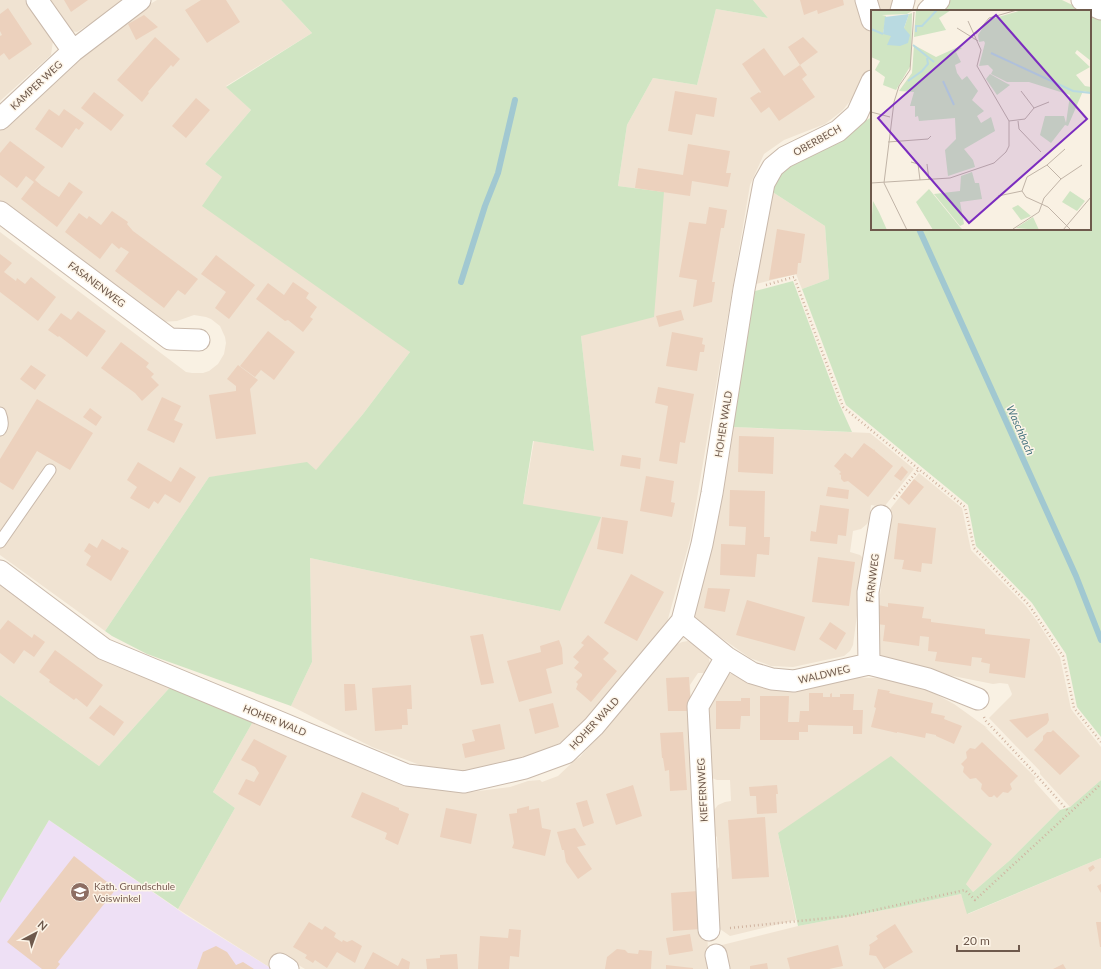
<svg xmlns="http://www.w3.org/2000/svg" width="1101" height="969" viewBox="0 0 1101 969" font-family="Lato,sans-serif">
	<rect width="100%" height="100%" fill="#f9f1e3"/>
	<path fill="#f0e3d2" d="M0 0H25L53 41 51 55 0 101Z
		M44 0H127L77 32 64 30Z
		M157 0H281L312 33 226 86 251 110 205 164 222 177 410 352 363 414 316 471 209 477 105 631 0 555V232L186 372 192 373H203L209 371 218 364 224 354 226 343 225 337 220 326 211 319 206 317 194 315 177 321 162 322 0 203V130L41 93 43 94 74 66 67 61 140 10Z
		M753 0H896L894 11H872V66L856 94 842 111 825 124 784 140 764 154 750 185 690 540 666 626 570 738 519 762 468 772H448L420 765 372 747 291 706 312 662 310 558 560 611 523 504 534 441 594 451 581 336 664 192 618 186 627 125 653 78 697 85 716 9 768 18Z
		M771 191 825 226 829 279 802 289 796 274 756 284Z
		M732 427 870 433 914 469 884 507 871 505 869 520 867 524 861 529 853 531 850 552 860 555 862 557 864 563 853 645 850 651 844 656 793 667 771 666 750 658 700 623 695 617 694 612Z
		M919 473 962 508 971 550 1026 606 1037 621 1060 657 1071 709 1101 747V780L1070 807 1040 774V771L989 718 1011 696 1012 694 1008 684 1000 683 993 684 938 673 907 662 886 658 880 656 876 651 874 642 891 508Z
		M0 581 173 684 99 766 0 695Z
		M688 641 693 643 708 654 710 664 708 673H698L690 685 708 948 713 969H305L280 954 272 969 178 909 235 808 213 792 255 718 420 785 463 793 510 787 528 781 540 780 542 782 558 776 575 760 580 757 674 646 682 642Z
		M729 674 875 678 891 680 926 689 954 704 989 729 985 727 1036 778 1034 781 1060 810 1009 861 973 892 966 884 778 833 796 920 730 936 720 929 716 871 719 867 717 837 714 834 712 816 714 810 718 805 725 802 731 801 730 780H717L712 778 710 775 707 700 724 676Z
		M1101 858V969H724L718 946 798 926 900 907 961 894 968 914Z"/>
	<path fill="#eee0f5" d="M49 820 187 916 272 969H0V903Z"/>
	<path fill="#d0e5c3" d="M281 0H753L768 18 716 9 697 85 653 78 627 125 618 186 664 192 654 317 581 336 594 451 533 441 523 504 601 517 560 611 310 558 312 662 291 706 147 654 112 636 105 631 209 477 307 462 316 470 363 414 410 352 202 206 222 177 205 164 251 110 226 87 312 33Z
		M950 0H1062L1085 11H934L939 3Z
		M1090 13 1101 19V737L1077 707 1066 654 1032 603 976 546 968 505 846 405 802 289 829 279 825 226 771 191 781 169 872 117V229H1090Z
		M793 281 838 401 852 432 732 427 755 291Z
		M173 684 255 718 213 792 235 808 178 909 49 820 0 903V695L99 766Z
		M891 756 992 844 966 884 973 892 1009 861 1060 810 1070 807 1101 780V858L967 914 961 894 900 907 798 926 778 833Z"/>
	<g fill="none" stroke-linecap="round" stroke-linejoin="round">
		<path stroke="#a1c8d1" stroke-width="6" d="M919 229 1076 576 1101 640
			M461 282 485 206 498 173 515 100"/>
	</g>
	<path fill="#ecd1bd" d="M64 0H88L71 12Z
		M201 0H226L240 22 207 43 185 10Z
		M800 0H843L844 5 818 14 817 10 804 15Z
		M8 8 32 44 9 60 4 53 0 56V36L2 35 0 31V14Z
		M144 15 158 27 136 40 128 24Z
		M155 37 180 59 173 67 171 65 148 92 149 93 142 102 117 80Z
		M803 37 818 52 800 65 807 75 802 79 815 97 779 121 769 107 761 113 750 98 759 92 760 93 761 92 742 64 764 48 784 76 800 65 788 47Z
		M675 91 717 98 714 117 696 114 692 135 668 131Z
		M94 92 124 115 111 131 81 108Z
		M196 98 210 110 186 138 172 126Z
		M49 109 59 116 64 109 84 123 79 130 76 128 62 148 35 129Z
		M10 141 45 167 35 180 42 186 59 197 69 182 83 192 57 227 21 199 34 182 26 176 17 188 0 175V153Z
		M688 144 730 151 726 173H731L728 187 692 181 690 196 635 188 638 168 683 175Z
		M709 207 727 210 724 228H721L712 282H715L712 302 693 307 697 280 679 277 689 222 706 224Z
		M112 211 128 222 127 224 133 231 198 279 185 295 178 290 164 308 115 271 129 252 121 247 119 249 112 243 100 259 65 232 79 213 87 219 89 216 101 225Z
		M777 229 805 234 801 263H798L797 274 769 280Z
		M0 254 12 263 4 272 16 281 17 278 25 284 31 277 56 297 38 321 0 292Z
		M216 255 255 285 229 319 215 308 226 292 201 274Z
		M293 282 309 293 306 298 317 307 310 317 313 319 303 332 288 320 285 321 256 299 268 283 284 295Z
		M681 310 684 320 659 327 656 316Z
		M78 311 106 331 87 357 59 336 58 337 48 330 61 313 71 320Z
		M268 331 295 352 274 380 261 370 255 377 240 366Z
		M672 332 703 338 702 344 705 345 704 352H700L697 371 666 366Z
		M121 342 149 363 146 367 154 374 151 377 159 385 142 401 135 393 101 368Z
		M31 365 46 375 35 390 20 379Z
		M238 365 258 380 250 389 256 434 216 439 209 395 236 391V386L227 379Z
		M658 387 694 394 685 443 680 442 677 464 659 461 668 406 655 403Z
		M162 397 181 406 174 420 183 424 174 443 147 430Z
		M37 399 93 433 70 470 37 451 13 490 0 482V459Z
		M90 408 102 417 96 426 83 417Z
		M739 436 774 437 773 474 738 472Z
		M864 443 874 450V449L875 451 893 466 868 497 848 481 844 482 841 479V475L839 474 841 472 834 466 845 453 852 458Z
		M622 455 641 458 640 469 620 466Z
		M138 462 171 482 180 467 196 477 180 503 165 494 158 504 154 501 149 509 130 498 137 487 127 480Z
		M902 466 908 472 901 481 894 476Z
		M646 476 674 481 671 502 675 503 672 517 640 511Z
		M914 479 924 487 909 505 900 497Z
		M828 487 849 490 848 499 826 496Z
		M730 490 765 491 764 537H770L769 555 757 554 755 577 720 575 721 544 745 545 746 527 729 526Z
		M820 505 849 509 846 536 838 535 837 544 810 541 811 531 816 532Z
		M602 517 628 521 623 554 597 549Z
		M898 523 936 528 932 564 922 563 921 572 902 569 904 560 894 559Z
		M102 539 120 550 122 547 129 551 111 581 86 565 91 556 84 551 89 543 97 548Z
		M818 557 855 562 849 606 812 602Z
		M631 574 664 592 637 641 604 623Z
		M708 588 730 589 725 612 704 608Z
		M747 600 805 617 795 651 736 635Z
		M888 603 924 607 922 618 931 619V622L985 629V634L1030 639 1025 678 989 673 990 664 981 662 982 658 972 657 971 666 935 661 937 652 928 651 929 637 920 636 919 646 883 641 885 625 876 624 878 605 888 607Z
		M8 620 32 638 34 634 45 642 34 657 24 650 14 664 0 653V630Z
		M830 622 846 633 836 650 819 639Z
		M483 634 494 683 481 685 470 636Z
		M588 635 609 653 603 659 617 671 591 702 576 689 578 684 576 682 582 676V674L574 668 579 662 573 657 584 645 581 643Z
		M559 640 562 648 563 664 546 669 552 693 519 702 507 661 541 652 540 646Z
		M55 650 103 685 87 707 76 698 74 700 49 682 50 680 39 672Z
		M689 677 691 711H668L666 678Z
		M344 684H355L357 710 345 711Z
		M411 685 412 709H407L408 725H402V729L375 731 372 688Z
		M878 689 890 691 889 693 933 703 931 713 945 716 944 719 962 726 954 744 936 736V735L926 733 925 738 897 732V733L871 727 876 708 874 707Z
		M809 693H823V697H830V694L832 693V697H840V694H854L853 710H863L862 734H853V726L808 725V732H799V740H760V696H789L788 722H799L800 711H809Z
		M741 698H750V716H741L740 729H716V701H741Z
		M553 703 559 727 535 734 529 709Z
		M100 705 124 722 114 736 89 718Z
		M1048 713 1049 720 1047 724 1027 738 1009 720Z
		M500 724 505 749 465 758 462 744 475 741 472 730Z
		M1053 730 1080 756 1060 775 1034 750 1043 740V736L1047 732H1051Z
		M683 732 687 790 670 791 669 770 665 771 663 758H662L660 733Z
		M254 739 287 756 260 806 238 794 246 779 254 782 259 773 255 767 241 760Z
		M982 742 1018 776 1010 784 1012 789 1008 793 1003 792 997 798 994 795 992 797H989L981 789 982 784 976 778 970 779 963 772 964 767 961 764 967 758 966 752 970 748 975 749Z
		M633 785 642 816 616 825 606 794Z
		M777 785 778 794H776L777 813 757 814 756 796H750L749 787Z
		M362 792 399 808V810L409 814 398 845 385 839 387 833 351 817Z
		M587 800 594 823 583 827 576 803Z
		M529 806V810L539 808 542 828 551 830 545 856 512 848 514 843 509 814 517 813V809Z
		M446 808 477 814 471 844 440 837Z
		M765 817 769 877 732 879 728 820Z
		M575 828 586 845 577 847 592 869 578 879 566 862 564 850H562L557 832Z
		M74 856 116 889 58 962 60 964 56 969H42L7 942Z
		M1093 865 1095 868 1090 872 1088 868Z
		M1101 884V893L1097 886Z
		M698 891 700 929 673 931 671 893Z
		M309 922 322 930 325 926 336 933 334 937 342 942 343 940 347 942 352 940 362 946 355 963 337 952 327 968 315 960 313 963 305 958 307 955 293 947Z
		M1096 922H1101V947H1100Z
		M895 924 913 952 884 969 876 956 869 955 870 947 869 945 878 939 876 936Z
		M509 929 521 930 519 957 510 956 509 969H478L480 936 508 938Z
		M690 934 693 951 669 955 666 938Z
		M838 945 843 966 829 969H790L787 958Z
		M216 946 227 952 236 965 243 962 254 969H197L203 952Z
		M617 949 625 950 628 953 638 954 639 950 652 951 651 969H605L607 957Z
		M373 952 398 966 402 958 410 962 409 969H364Z
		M457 954 458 969H427L426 959 440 958V955Z
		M767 963 768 969H750V966Z
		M1063 964 1066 969H1053Z
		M666 965 693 968V969H666Z"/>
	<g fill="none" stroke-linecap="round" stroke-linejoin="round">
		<g stroke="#c9b9ab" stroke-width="13">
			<path id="lane" d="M0 413C2 418 4 425 0 430
				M0 542 50 470"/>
		</g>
		<g stroke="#c9b9ab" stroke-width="23">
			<path id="street" d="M37 0 73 51
				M866 0 872 20
				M1082 0 1101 9
				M901 11 904 0
				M928 11 939 0
				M0 119 73 51 140 0
				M0 212 170 339 199 340
				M0 571 104 649 407 775 464 782 525 768 566 753 594 726 682 621 702 544 712 493 744 289 764 183 773 167 785 157 838 131 857 114 872 81
				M682 621 726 657 752 673 772 679 794 681 869 664 928 679 978 699
				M869 664 868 592 881 516
				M709 930 698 706 726 657
				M716 955 719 969
				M280 964 288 969"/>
		</g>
		<path stroke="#d0b4a1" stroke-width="2.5" stroke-dasharray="1 3" stroke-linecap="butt" d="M766 285 794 277 843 407 965 507 974 548 1029 605 1063 656 1074 708 1101 742
			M894 499 919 469
			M984 717 986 721 1030 768 1069 812
			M730 928 848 916 965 890 975 900 1101 784"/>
		<use href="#lane" stroke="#fff" stroke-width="11"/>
		<use href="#street" stroke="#fff" stroke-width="21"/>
	</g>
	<defs>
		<g id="school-disc" transform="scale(1)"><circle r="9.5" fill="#8d6e63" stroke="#fdf5e8"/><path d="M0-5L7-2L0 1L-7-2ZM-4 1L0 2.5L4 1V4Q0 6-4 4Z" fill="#fff"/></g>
	</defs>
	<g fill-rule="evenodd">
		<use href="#school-disc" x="80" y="892"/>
	</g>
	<g text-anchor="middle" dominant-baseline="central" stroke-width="3" stroke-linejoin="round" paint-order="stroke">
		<g font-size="10" fill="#6e594c" stroke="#fdf5e8">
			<text transform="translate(36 85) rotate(-43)">KAMPER WEG</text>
			<text transform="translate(817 140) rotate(-29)">OBERBECH</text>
			<text transform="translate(97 284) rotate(37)">FASANENWEG</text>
			<text transform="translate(723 424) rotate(-81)">HOHER WALD</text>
			<text transform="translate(872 578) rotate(-83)">FARNWEG</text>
			<text transform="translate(824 674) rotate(-13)">WALDWEG</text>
			<text transform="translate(275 720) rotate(22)">HOHER WALD</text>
			<text transform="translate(594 723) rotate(-47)">HOHER WALD</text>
			<text transform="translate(702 790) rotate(-93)">KIEFERNWEG</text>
		</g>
		<g font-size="10" fill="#785e54" stroke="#fdf5e8" text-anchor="start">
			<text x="94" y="886">Kath. Grundschule<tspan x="94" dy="12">Voiswinkel</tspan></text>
		</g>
		<g font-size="11" font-style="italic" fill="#487580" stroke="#fdf5e8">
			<text transform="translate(1021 430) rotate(66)">Waschbach</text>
		</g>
	</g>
	<g transform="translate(871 10)">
		<rect width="220" height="220" fill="#f9f1e3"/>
		<path d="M0 0H43L36 4 11 5 15 6 12 24 33 18 38 4 41 3 40 55 25 80 12 75 14 67 4 60 9 51 0 47ZM45 0H80L68 8 75 20 43 27ZM151 0H220V51L206 40 204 43 219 57 205 65 214 76 220 77V83L212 81 197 116 194 115 180 133 169 125 174 106H193L195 113 199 85 158 72H136L120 64 122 60 117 55 108 56 114 33 113 31 108 32 107 25 117 10ZM43 35 65 47 87 37 91 38 85 42 90 52 84 55 86 63 91 70 96 66 107 81 101 90 113 101 106 106 110 113 120 107 124 121 93 139 102 150 104 157 77 166 74 140 85 129 84 108 48 111 47 106 44 107V96H39L43 82 28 81 41 63ZM119 64 135 73 139 75 126 85 115 69ZM101 162 104 173H108L111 189 89 192 93 214 89 216 63 184 89 181 90 166ZM58 179 89 217 92 220H62L45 192ZM199 181 214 191 206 201 191 192ZM2 191 8 202 16 220H0ZM147 195 160 206 150 210 141 198ZM162 207 168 220 145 218Z" fill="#d0e5c3"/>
		<path d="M38 4 33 18 39 25 37 33 29 36 16 35 20 26 12 24 14 7Z" fill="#b9dae1"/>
		<path fill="none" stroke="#b9dae1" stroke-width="2" d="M0 19 12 24M45 22V16H51L66 0M42 35 63 52M120 43 202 81 220 83M37 71 51 61 57 54 56 48M72 71 83 95"/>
		<path fill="none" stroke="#c1b4a7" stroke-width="1" d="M86 18 107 31M105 24 118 8 146 0M150 81 163 98M0 102 19 107M138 111 154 109 163 98 178 92M147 111 148 119 170 142M17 132 57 129 60 126M194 139 176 155 156 167 151 181 155 187 177 197 200 220M40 152 47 154 49 170M56 154 58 170M176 155 190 169M0 173 79 168 123 153 135 142 138 136V111L106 56 110 40 97 11M127 186 151 181M142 219 168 202 173 188 190 169 211 155M36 220 13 173 23 92 28 76 39 60 43 2M192 220 220 187"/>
		<path fill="#7b2cbf" fill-opacity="0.15" stroke="#7b2cbf" stroke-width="2" d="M125 5 216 109 98 213 7 108Z"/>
		<rect width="220" height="220" fill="none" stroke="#6e594c" stroke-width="2"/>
	</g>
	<g transform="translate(36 933) rotate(41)" stroke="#fdf5e8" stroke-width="3" paint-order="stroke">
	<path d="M0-3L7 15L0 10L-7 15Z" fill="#6e594c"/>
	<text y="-6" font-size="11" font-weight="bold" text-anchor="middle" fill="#6e594c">N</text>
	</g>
	<path d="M957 945v6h62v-6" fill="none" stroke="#6e594c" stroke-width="2"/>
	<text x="963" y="945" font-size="12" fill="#6e594c" stroke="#fdf5e8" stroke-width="3" paint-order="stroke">20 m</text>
</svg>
